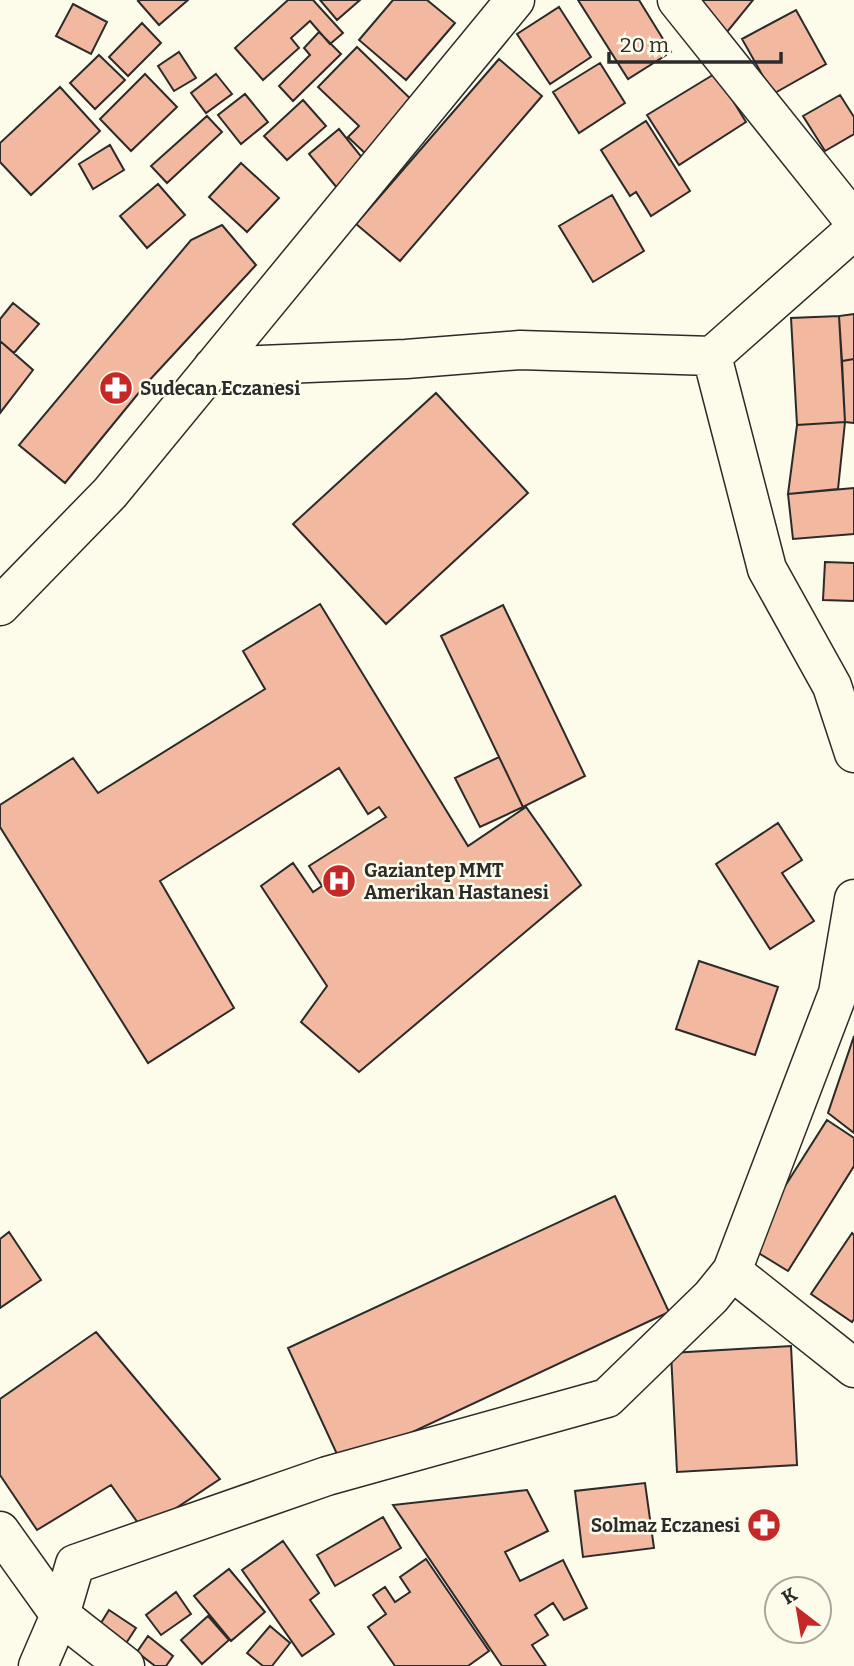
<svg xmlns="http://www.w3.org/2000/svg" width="854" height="1666" viewBox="0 0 854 1666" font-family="Bitter,serif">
	<rect width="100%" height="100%" fill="#fdfbea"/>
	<path fill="#f2b8a0" stroke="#2b2b2b" stroke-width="2" d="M140 0H188L159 25 138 1Z
		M288 0H313L343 33 330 44 310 21 291 38 299 48 263 80 235 48Z
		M320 0H360L337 20Z
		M393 0H427L455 23 406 80 359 40Z
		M578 0H639L671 52 628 79Z
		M688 0H753L727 32Z
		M73 4 107 22 91 54 56 36Z
		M559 7 591 57 550 84 517 34Z
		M796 10 826 64 773 94 742 39Z
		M142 23 161 43 128 76 109 57Z
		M319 32 341 54 293 101 279 86 310 55 304 48Z
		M357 47 419 107 369 157 348 137 359 126 318 87Z
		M179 52 196 78 174 91 158 66Z
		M99 55 125 80 95 109 70 83Z
		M499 59 542 96 400 261 356 224Z
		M600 63 625 103 579 133 553 92Z
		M716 73 746 122 679 165 647 115Z
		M145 74 177 107 131 151 100 119Z
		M216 74 232 94 206 113 191 93Z
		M60 87 100 131 31 195 0 162V143Z
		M245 94 268 122 241 144 218 115Z
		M840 95 854 117V134L825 151 803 116Z
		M303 100 326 126 287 160 264 136Z
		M207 116 222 132 167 183 151 166Z
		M646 121 690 191 651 216 636 192 630 196 601 150Z
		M339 129 368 165 338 189 309 154Z
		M110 145 124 170 93 189 79 164Z
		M241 163 279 198 247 232 209 197Z
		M158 184 185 215 147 248 120 216Z
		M612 195 644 251 593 282 559 226Z
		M222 225 256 265 146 384 65 483 19 445 191 240Z
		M13 303 39 324 14 353 0 341V319Z
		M854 314V359L842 361 839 316Z
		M839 316 845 422 797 425 791 318Z
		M0 341 33 370 0 413Z
		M854 359V423L845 422 842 361Z
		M436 393 528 493 386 624 293 524Z
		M845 422 838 489 788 494 797 425Z
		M854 488V534L793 539 788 494Z
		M825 562 854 563V601L823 600Z
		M320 604 468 846 526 807 581 885 359 1072 301 1022 327 986 261 886 293 863 313 892 322 886 309 866 386 817 379 807 368 814 339 768 160 881 234 1008 148 1063 0 827V805L73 758 98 793 265 689 243 651Z
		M503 605 585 776 523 807 441 636Z
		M499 757 523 807 480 827 455 778Z
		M778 823 802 860 782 873 814 921 770 949 716 864Z
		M699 961 778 987 755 1055 676 1029Z
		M854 1036V1133L828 1113Z
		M827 1120 854 1138V1166L788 1271 747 1246Z
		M615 1196 669 1312 342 1465 288 1348Z
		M9 1232 41 1280 0 1308V1239Z
		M852 1233 854 1235V1319L852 1322 811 1294Z
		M96 1332 220 1479 143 1530 111 1485 37 1530 0 1475V1399Z
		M791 1346 797 1465 677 1472 671 1353Z
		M645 1483 654 1548 583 1557 575 1491Z
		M527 1490 548 1531 505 1552 520 1581 563 1560 587 1608 564 1620 553 1603 535 1615 548 1635 532 1645 546 1666H502L393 1505Z
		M383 1517 401 1548 335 1586 317 1555Z
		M283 1541 319 1593 310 1600 334 1634 302 1656 242 1570Z
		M426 1559 489 1651 468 1666H395L368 1627 386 1614 373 1595 385 1587 395 1602 410 1592 400 1577Z
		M229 1569 265 1612 231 1641 194 1596Z
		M176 1592 191 1614 161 1635 146 1615Z
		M109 1610 136 1628 123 1648 96 1631Z
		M208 1616 229 1640 202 1664 181 1640Z
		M270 1626 290 1643 272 1666H263L247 1653Z
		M148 1636 173 1656 166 1666H155L137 1652Z"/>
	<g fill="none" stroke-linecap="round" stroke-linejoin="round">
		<g stroke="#2b2b2b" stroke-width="41">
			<path id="street" d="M677 0 854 221
				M712 356 767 569 832 686 854 753
				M213 367 406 359 520 350 712 356 854 230
				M0 606 110 493 515 0
				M732 1271 854 1368
				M0 1531 60 1615 38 1666
				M125 1666 60 1615 75 1564 327 1476 607 1398 711 1297 732 1271 838 993 854 899"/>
		</g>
		<use href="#street" stroke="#fdfbea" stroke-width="38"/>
	</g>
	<defs>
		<g id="pharmacy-disc" transform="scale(1.75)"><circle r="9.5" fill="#c62828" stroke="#fdfbea"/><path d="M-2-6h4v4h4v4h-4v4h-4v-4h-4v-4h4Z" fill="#fff"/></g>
		<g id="hospital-disc" transform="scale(1.75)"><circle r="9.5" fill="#c62828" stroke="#fdfbea"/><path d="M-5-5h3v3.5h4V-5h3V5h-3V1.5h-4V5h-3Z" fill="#fff"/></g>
	</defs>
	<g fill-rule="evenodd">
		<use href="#pharmacy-disc" x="116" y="388"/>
		<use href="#hospital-disc" x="339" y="881"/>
		<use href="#pharmacy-disc" x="764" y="1525"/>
	</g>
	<g text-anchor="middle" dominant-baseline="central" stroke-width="5" stroke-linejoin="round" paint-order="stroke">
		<g font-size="19" font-weight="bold" fill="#2b2b2b" stroke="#fdfbea" text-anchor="start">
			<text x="140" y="388">Sudecan Eczanesi</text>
			<text x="364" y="870">Gaziantep MMT<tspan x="364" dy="22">Amerikan Hastanesi</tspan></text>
			<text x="740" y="1525" text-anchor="end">Solmaz Eczanesi</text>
		</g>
	</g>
	<g transform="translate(798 1610) rotate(329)"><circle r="33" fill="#fdfbea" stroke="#a9a89e" stroke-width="2"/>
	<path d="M0-5L12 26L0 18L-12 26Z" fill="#c62828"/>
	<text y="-10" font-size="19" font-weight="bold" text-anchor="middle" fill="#2b2b2b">K</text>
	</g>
	<path d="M609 52v10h172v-10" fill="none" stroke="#2b2b2b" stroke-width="3.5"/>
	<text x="620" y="52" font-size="21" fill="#2b2b2b" stroke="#fdfbea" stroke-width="5" paint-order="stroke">20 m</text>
</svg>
